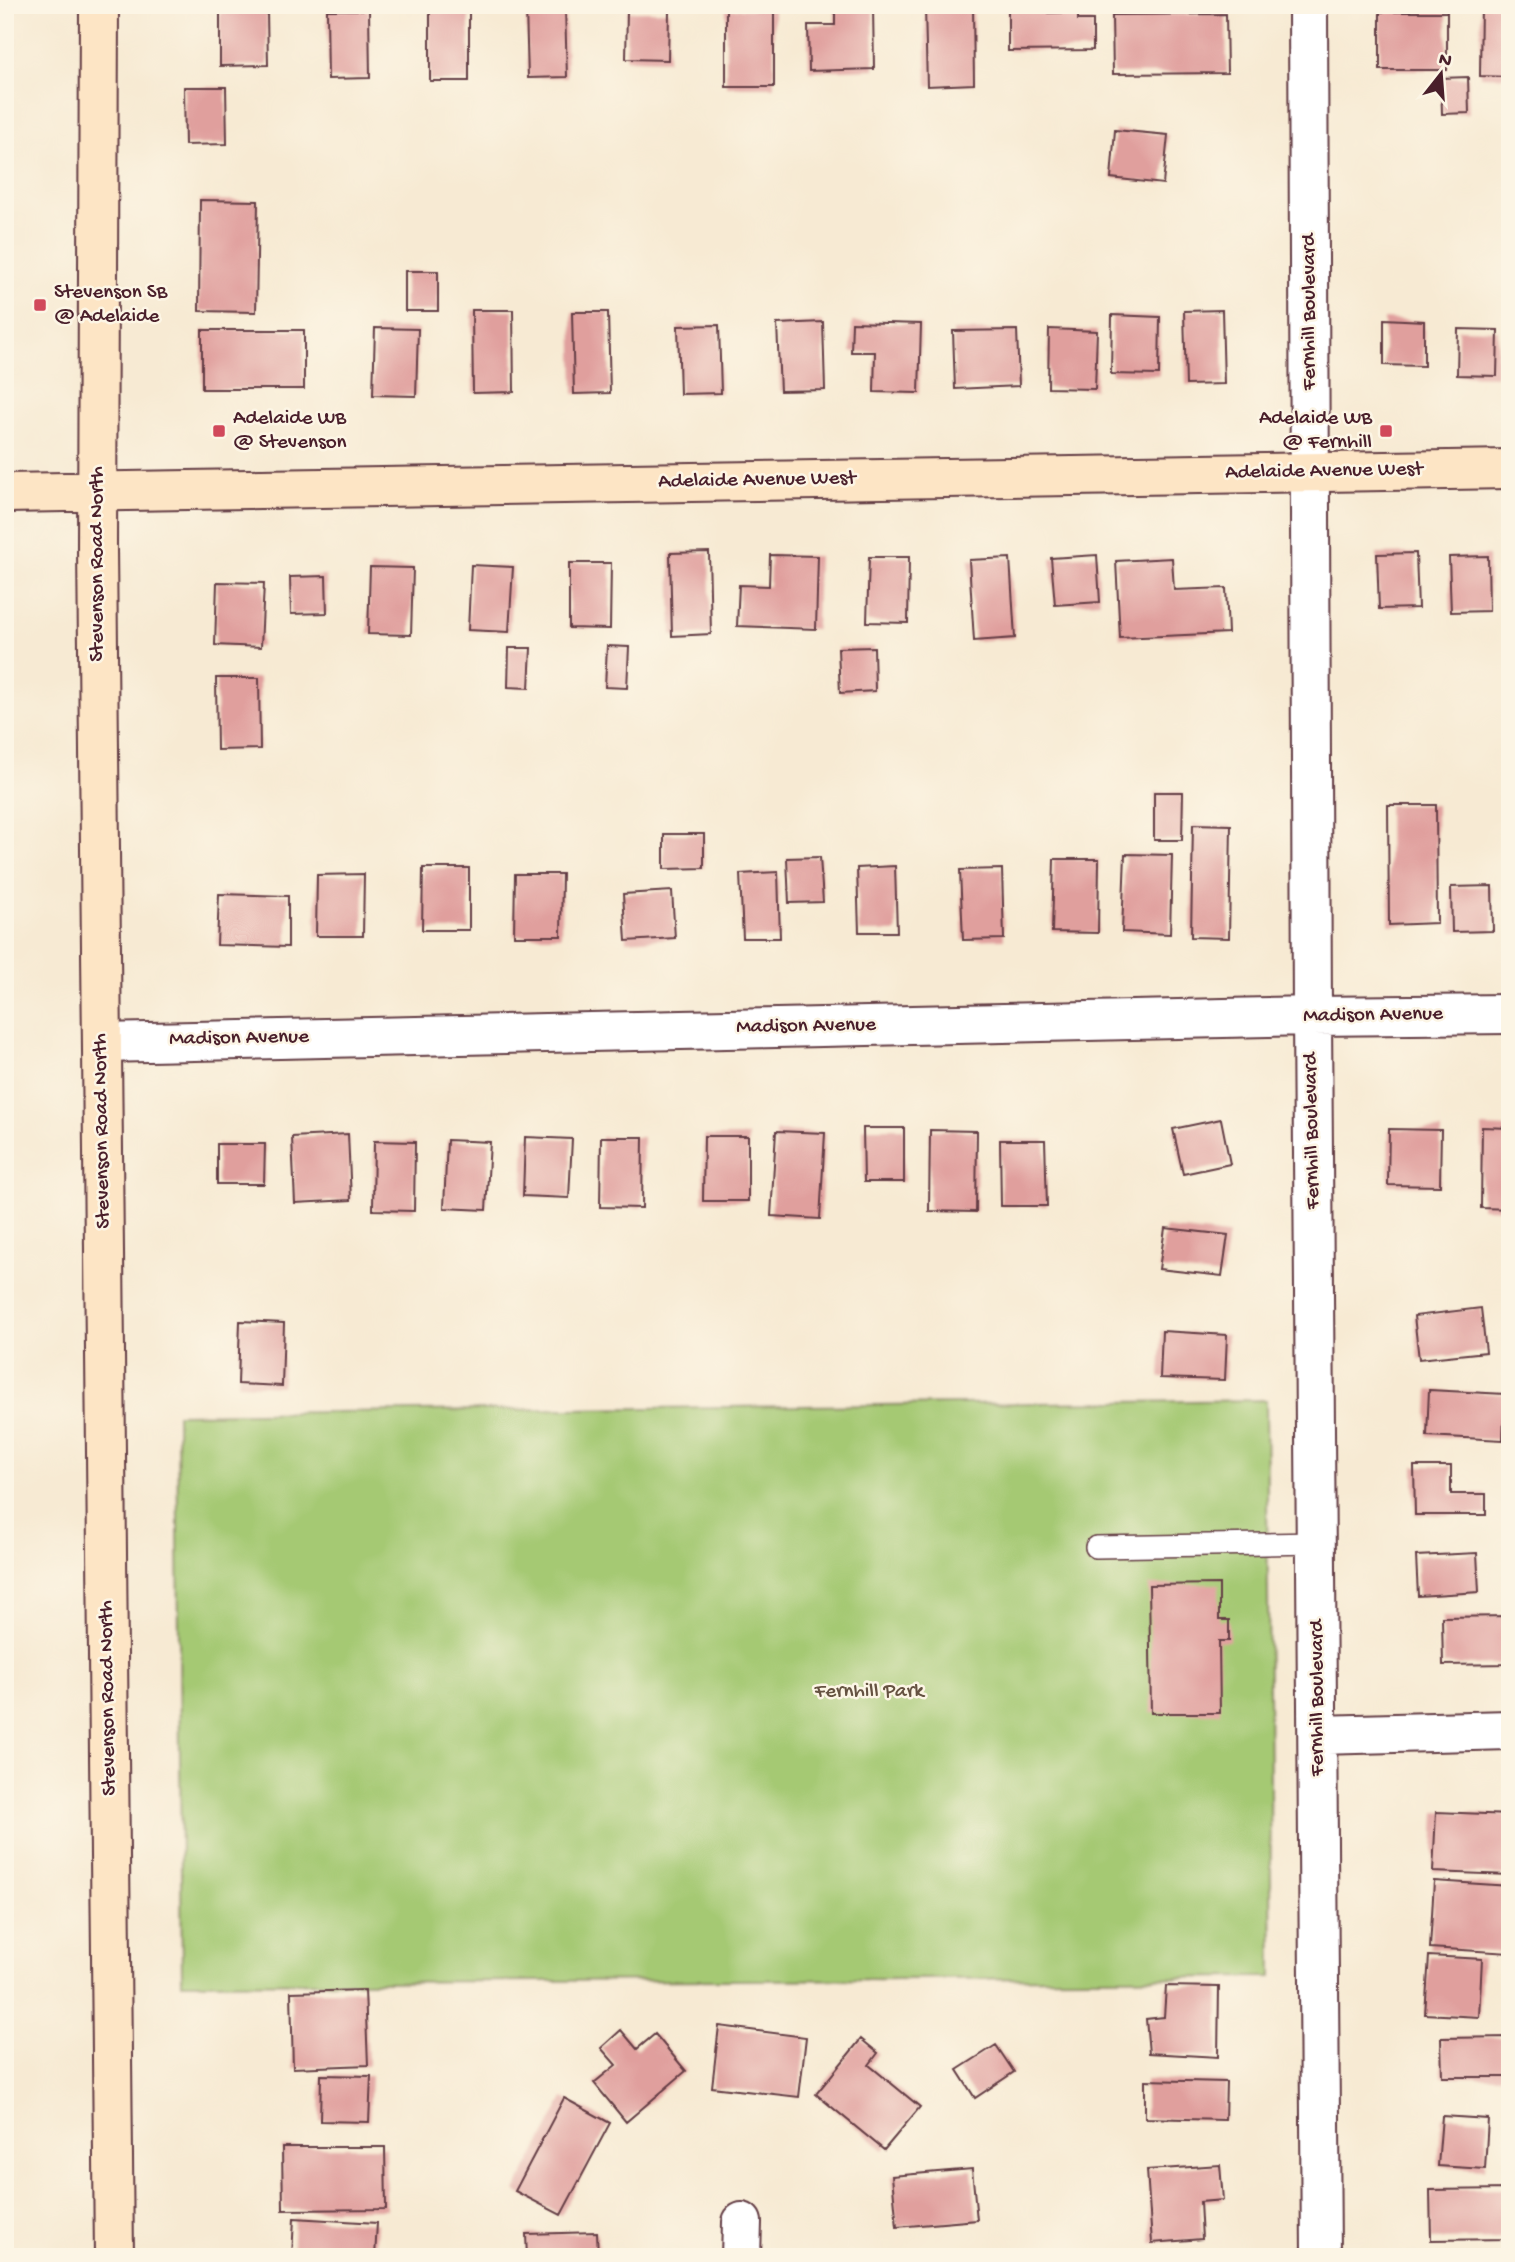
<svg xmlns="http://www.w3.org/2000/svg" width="1515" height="2262" viewBox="0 0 1515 2262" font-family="'Gochi Hand',sans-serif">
	<rect width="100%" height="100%" fill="#fcf5e5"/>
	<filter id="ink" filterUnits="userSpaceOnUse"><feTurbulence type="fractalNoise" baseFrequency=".0143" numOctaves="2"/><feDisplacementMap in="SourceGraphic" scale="14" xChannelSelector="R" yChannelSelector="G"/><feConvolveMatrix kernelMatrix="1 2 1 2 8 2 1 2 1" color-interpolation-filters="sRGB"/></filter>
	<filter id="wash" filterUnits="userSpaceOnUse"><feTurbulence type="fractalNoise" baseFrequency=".00686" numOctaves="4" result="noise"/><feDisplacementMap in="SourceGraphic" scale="28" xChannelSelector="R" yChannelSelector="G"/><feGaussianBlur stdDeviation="1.57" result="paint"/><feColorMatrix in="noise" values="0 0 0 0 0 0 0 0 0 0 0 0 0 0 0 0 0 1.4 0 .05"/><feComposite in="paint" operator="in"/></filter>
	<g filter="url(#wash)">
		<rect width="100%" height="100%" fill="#f7ead3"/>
		<path fill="#a5c973" stroke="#78744f" stroke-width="2" d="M1266 1400 1272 1977 182 1983 177 1414Z"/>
		<g id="blocks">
			<path fill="#e09f9d" d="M1008 5H1047L1049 13 1078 12V20H1093V50L1008 51Z
				M1481 5H1510V77L1480 76Z
				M973 6 974 84 927 86 925 7Z
				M565 7 567 77 528 78 526 8Z
				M873 7 874 69 809 71 808 25H835V8Z
				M726 9H774V87H726Z
				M327 10H369L370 78 328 79Z
				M430 11H469V81H430Z
				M627 11H669L668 60 626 59Z
				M220 12H267L268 65 220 66Z
				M1380 12H1447V70H1380Z
				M1226 14 1227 73 1113 74 1112 15Z
				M1468 77 1469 113 1442 114 1441 78Z
				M184 87H226L227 144 185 145Z
				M1115 130 1168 135 1163 184 1111 178Z
				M200 200 258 201 256 312 199 311Z
				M405 271H438V311H405Z
				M472 310H513L514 392 473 393Z
				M1222 310 1224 384 1186 385 1184 311Z
				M572 312H608L610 393 574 394Z
				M1112 315 1160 317 1159 375 1111 374Z
				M1384 319 1424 321V366L1384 365Z
				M823 322 825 390 780 391 777 324Z
				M852 322 921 324 919 393 874 392 875 352H851Z
				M719 325 721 393 680 394 678 326Z
				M375 328 418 329 416 396 373 395Z
				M1049 329 1097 331 1095 389 1048 388Z
				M1458 329 1498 330 1497 376 1457 375Z
				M202 330H304V389H202Z
				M1017 330 1019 386 955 389 953 331Z
				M709 552 711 634 672 636 670 553Z
				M1416 553 1418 608 1379 609 1377 554Z
				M770 555 818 556 816 629 737 626 739 585 769 586Z
				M1097 555 1100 602 1055 605 1051 558Z
				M1488 556 1489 611 1451 612 1449 557Z
				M869 557H909L908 623 867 622Z
				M1010 558 1015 638 974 641 969 560Z
				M1172 558 1174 590 1226 588 1228 633 1120 638 1116 561Z
				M569 563H611L610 629 569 628Z
				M471 565 513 567 509 632 468 630Z
				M370 567 413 568 411 635 368 634Z
				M326 576 327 613 291 614 290 577Z
				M217 582 264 583 261 647 215 645Z
				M607 646 629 647 627 688 605 687Z
				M874 647 875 691 840 693 838 648Z
				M509 648H531L529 688 508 687Z
				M216 678H259L260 749 217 750Z
				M1154 792H1183L1182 840H1154Z
				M1388 805H1436L1437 923 1389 925Z
				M1193 824 1231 825 1229 938 1191 937Z
				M664 834H704V868L664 869Z
				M1125 854 1172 855 1170 934 1122 932Z
				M820 857 823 902 789 903 787 858Z
				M1054 859H1099L1098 933 1052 932Z
				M895 866 897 932H859L857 868Z
				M423 868H469V930H422Z
				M1002 869 1004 939 963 940 960 870Z
				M778 872 780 938H743L740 874Z
				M364 874 363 936H316L317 875Z
				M515 874H562L561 936H514Z
				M1492 886 1493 931 1452 932 1451 887Z
				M672 891 675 938 626 941 623 894Z
				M219 894 288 896V947L217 945Z
				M1221 1119 1230 1164 1183 1174 1173 1129Z
				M1482 1127 1510 1128V1209L1481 1208Z
				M863 1128H904V1182H864Z
				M1389 1129 1441 1130 1440 1186 1388 1185Z
				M930 1130 977 1131 976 1212 929 1211Z
				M776 1131 825 1133 820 1219 771 1216Z
				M348 1134 351 1200 295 1203 292 1137Z
				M704 1136H748V1201H703Z
				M525 1137 572 1139 569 1198 523 1196Z
				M601 1137H643L642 1208 600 1207Z
				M447 1140 490 1142 486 1210 444 1208Z
				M1000 1140H1045L1047 1206H1001Z
				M374 1141 415 1142 414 1211 373 1210Z
				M217 1144H265L264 1184H217Z
				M1165 1228 1228 1235 1222 1276 1159 1269Z
				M1481 1308 1486 1352 1419 1359 1414 1316Z
				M240 1321 284 1323 282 1386 238 1384Z
				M1162 1331 1227 1335 1225 1380 1160 1378Z
				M1429 1390 1505 1394 1503 1440 1427 1436Z
				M1414 1466H1451V1494H1486V1515H1415Z
				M1477 1553 1479 1592 1418 1596 1416 1556Z
				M1219 1584V1620H1229V1641H1219L1220 1713H1151L1149 1585Z
				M1510 1616V1664L1443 1665 1442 1617Z
				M1436 1812 1510 1815V1875L1433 1872Z
				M1434 1881 1510 1886V1953L1430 1948Z
				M1429 1956 1482 1959 1479 2017 1425 2014Z
				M1166 1986 1219 1987 1218 2057 1149 2053 1146 2019 1164 2017Z
				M365 1990 368 2065 293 2068 291 1992Z
				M719 2026 806 2037 799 2097 712 2087Z
				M621 2030 637 2049 655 2034 686 2071 626 2122 594 2083 616 2065 601 2048Z
				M1510 2037V2077H1442L1441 2038Z
				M861 2039 878 2053 869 2065 920 2107 884 2150 816 2094Z
				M996 2045 1014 2072 975 2098 957 2070Z
				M321 2075 371 2076 369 2122 320 2121Z
				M1145 2080 1226 2082 1225 2120 1145 2118Z
				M564 2098 610 2123 561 2215 515 2191Z
				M1442 2116 1488 2119 1485 2169 1438 2166Z
				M282 2147H385L386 2209 283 2210Z
				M1220 2165 1223 2200 1200 2202 1202 2239 1152 2243 1147 2170Z
				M972 2169 977 2220 897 2227 892 2176Z
				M1510 2189V2239L1431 2240 1430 2190Z
				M294 2218 377 2223 375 2257H292Z
				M597 2232 598 2257H527L526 2234Z"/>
		</g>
	</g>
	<g filter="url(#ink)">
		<use href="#blocks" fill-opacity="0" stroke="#643d44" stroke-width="2"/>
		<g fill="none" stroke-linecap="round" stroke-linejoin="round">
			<g stroke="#643d44" stroke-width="24">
				<path id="lane" d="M1096 1547 1317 1543"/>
			</g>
			<g stroke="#643d44" stroke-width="42">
				<path id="street" d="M1308 5 1312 1016 1321 2257
					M102 1043 1312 1016 1510 1014
					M1318 1735 1510 1730
					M741 2257 742 2222"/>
			</g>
			<g stroke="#643d44" stroke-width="42">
				<path id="secondary" d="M99 5 97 548 114 2257
					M5 493 1510 469"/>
			</g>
			<use href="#lane" stroke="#fff" stroke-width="21"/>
			<use href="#street" stroke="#fff" stroke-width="38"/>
			<use href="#secondary" stroke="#fde5c5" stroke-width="38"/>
		</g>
	</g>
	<g fill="#d1495b" stroke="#fcf5e5" stroke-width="2.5">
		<rect x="33" y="298" width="14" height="14" rx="3.5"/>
		<rect x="212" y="424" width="14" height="14" rx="3.5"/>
		<rect x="1379" y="424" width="14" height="14" rx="3.5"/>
	</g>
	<g text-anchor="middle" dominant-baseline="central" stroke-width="5" stroke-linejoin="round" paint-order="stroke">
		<g font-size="21" fill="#4a1f2b" stroke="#fcf5e5" text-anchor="start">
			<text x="54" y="293">Stevenson SB<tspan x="54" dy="24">@ Adelaide</tspan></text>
			<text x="233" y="419">Adelaide WB<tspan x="233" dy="24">@ Stevenson</tspan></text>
			<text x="1372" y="419" text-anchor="end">Adelaide WB<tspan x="1372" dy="24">@ Fernhill</tspan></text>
		</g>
		<g font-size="21" fill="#4a1f2b" stroke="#fcf5e5">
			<text transform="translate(1310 312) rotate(-90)">Fernhill Boulevard</text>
			<text transform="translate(1324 472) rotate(-1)">Adelaide Avenue West</text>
			<text transform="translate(757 481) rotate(-1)">Adelaide Avenue West</text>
			<text transform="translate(98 564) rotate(-90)">Stevenson Road North</text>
			<text transform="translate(1373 1016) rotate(-1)">Madison Avenue</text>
			<text transform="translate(806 1027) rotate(-1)">Madison Avenue</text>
			<text transform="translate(239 1039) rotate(-1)">Madison Avenue</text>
			<text transform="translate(103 1131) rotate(-91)">Stevenson Road North</text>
			<text transform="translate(1313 1131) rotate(-91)">Fernhill Boulevard</text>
			<text transform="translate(109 1698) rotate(-91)">Stevenson Road North</text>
			<text transform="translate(1318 1698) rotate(-90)">Fernhill Boulevard</text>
		</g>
		<g font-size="21" fill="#655241" stroke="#fcf5e5">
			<text x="869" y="1692">Fernhill Park</text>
		</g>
	</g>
	<rect width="1515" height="2262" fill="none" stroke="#fcf5e5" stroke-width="28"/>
	<g transform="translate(1441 74) rotate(17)" stroke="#fcf5e5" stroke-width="5" paint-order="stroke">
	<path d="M0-5L12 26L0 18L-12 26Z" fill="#4a1f2b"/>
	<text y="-10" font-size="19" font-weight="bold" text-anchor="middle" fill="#4a1f2b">N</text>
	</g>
</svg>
